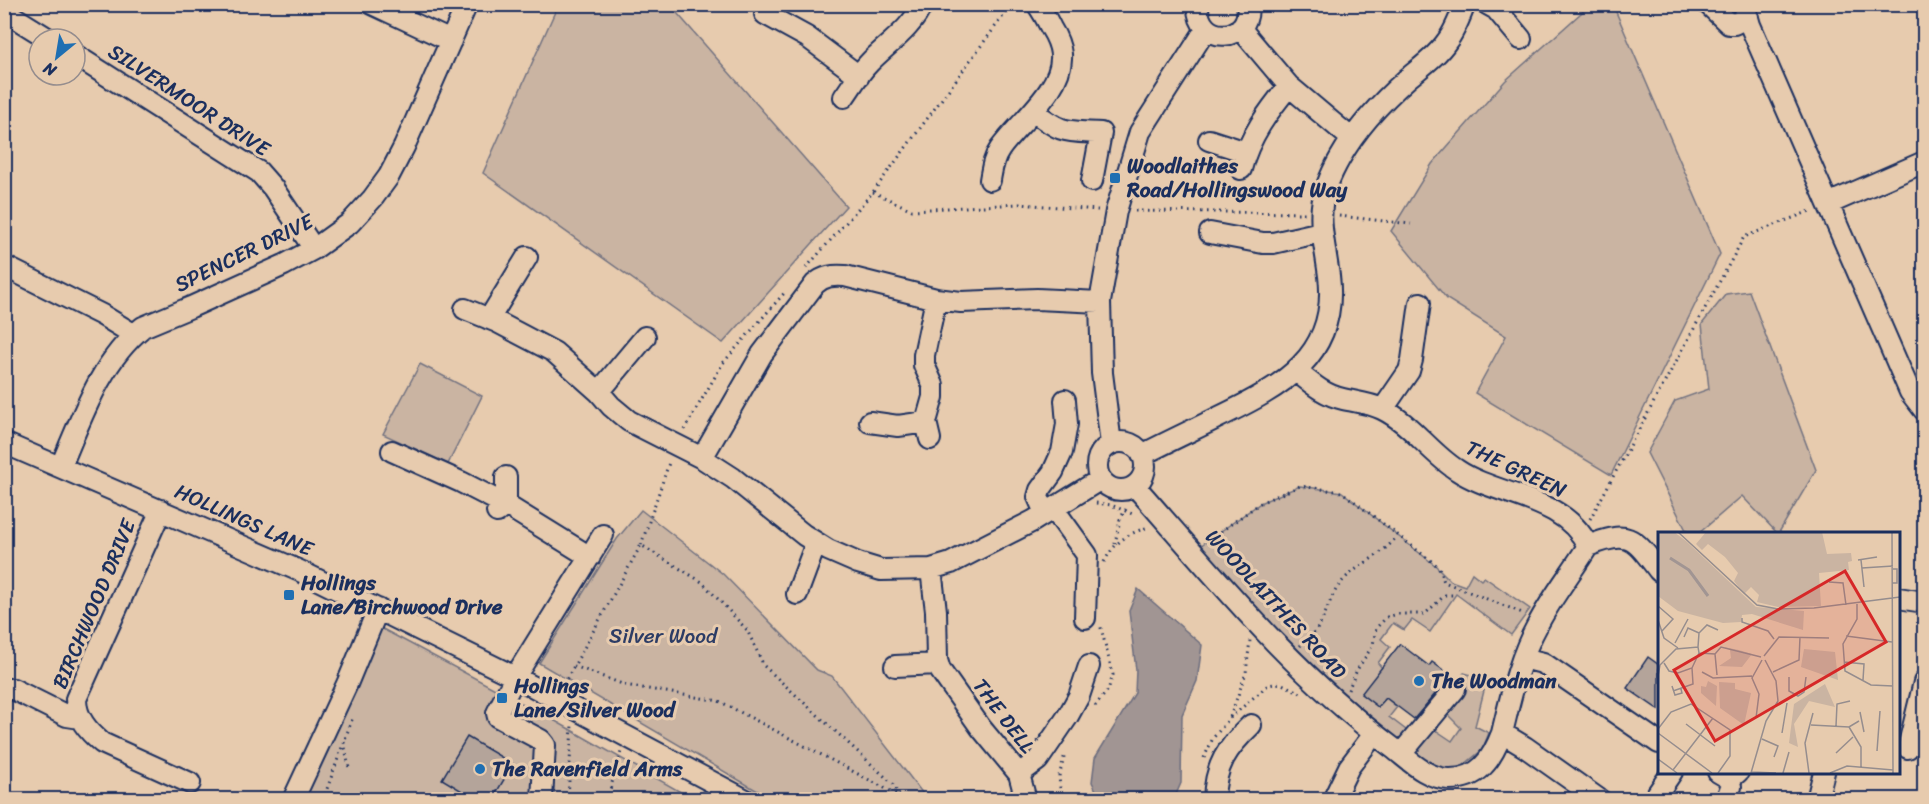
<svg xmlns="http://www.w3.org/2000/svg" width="1929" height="804" viewBox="0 0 1929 804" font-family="Sriracha,sans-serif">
	<rect width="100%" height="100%" fill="#e7cbae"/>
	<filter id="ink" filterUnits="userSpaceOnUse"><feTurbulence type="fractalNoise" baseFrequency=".0167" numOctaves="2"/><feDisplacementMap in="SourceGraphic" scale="12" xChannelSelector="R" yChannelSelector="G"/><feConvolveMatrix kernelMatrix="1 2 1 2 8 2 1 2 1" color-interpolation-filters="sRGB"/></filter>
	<g filter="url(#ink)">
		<path fill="#cab4a2" stroke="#727280" stroke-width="1.5" d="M558 5H670L846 206 723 343 483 173Z
			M1590 5H1613L1720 254 1611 475 1475 393 1506 336 1447 299 1391 231 1432 164 1505 81Z
			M1749 291 1816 470 1778 534 1742 496 1698 534H1688L1647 453 1675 401 1709 389 1702 324 1726 294Z
			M420 364 482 396 448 464 383 434Z
			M1300 486 1342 492 1436 566 1451 581 1465 586 1472 573 1481 580 1484 577 1530 609 1511 635 1456 594 1430 632 1412 620 1404 630 1393 623 1381 639 1390 647 1378 663 1382 668 1362 694 1378 707 1386 698 1397 707 1389 717 1410 733 1394 749 1193 551 1262 502Z
			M641 510 723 574 817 670 832 676 927 799H769L761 793 539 663 617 539Z
			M377 626 557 722 693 799 287 800Z
			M1464 673 1487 679 1475 726 1489 733 1482 750 1459 769 1429 775 1409 756 1425 733 1437 731 1452 741 1461 728 1448 715V695Z"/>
		<path fill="#a19593" stroke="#6b6c7e" stroke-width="1.5" d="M1138 589 1202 645 1197 681 1182 715 1181 783 1174 799H1100L1092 782 1095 758 1135 693 1136 670 1129 611Z"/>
		<path fill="#b4a49a" stroke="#1b2f5e" stroke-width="1.5" d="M1400 644 1429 666 1432 662 1453 677 1446 681 1414 719 1386 698 1378 707 1361 694Z
			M1648 657 1659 665V710L1627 688Z
			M467 737 513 764 492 800H477L442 779Z"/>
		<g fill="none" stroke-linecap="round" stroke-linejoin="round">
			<g stroke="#1b2f5e" stroke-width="24">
				<path id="minor" d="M372 4 451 41
					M1198 4C1196 48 1254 42 1247 4
					M1487 4 1496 9 1521 39
					M1708 4 1729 24H1734L1748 17
					M1744 4 1750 25 1910 392 1924 410
					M4 11 49 39
					M765 14 807 37 859 76
					M1240 28 1289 86 1352 139
					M75 55 259 172 273 188 314 249
					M844 97C852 86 859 73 869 63 886 45 913 28 922 4
					M1033 111C1063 134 1065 131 1101 133L1092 181
					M1209 140 1246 152
					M1241 169C1249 137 1269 110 1289 86
					M990 180C992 169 993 159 1000 149 1018 123 1064 89 1061 54 1060 45 1056 36 1051 28 1047 20 1043 12 1037 4
					M1828 204 1924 162
					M1210 233 1263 243H1273L1321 232
					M4 266 102 315 133 334
					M465 309 497 322 554 352 599 392 611 406 629 421 702 458 733 478 804 535 828 550 858 563 881 570 931 569 951 563 1033 521 1101 479
					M489 319 527 257
					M1296 371C1311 383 1324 395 1343 399 1356 402 1369 403 1382 409 1411 423 1430 453 1457 470 1497 497 1564 496 1588 546
					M599 392 645 337
					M1383 409 1409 371 1412 360 1420 303
					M870 422 898 426 926 422
					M930 439 926 422 933 397V385L924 365V355L936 299
					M1097 466a24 24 0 1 1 48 0a24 24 0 1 1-48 0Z
					M4 443 300 571 515 677 746 800
					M1111 444 1102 373 1100 302 1116 211 1140 132 1206 29
					M392 451 461 482 506 505 590 557
					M1142 455C1167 442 1193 430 1219 417 1281 387 1339 356 1329 276 1322 224 1312 207 1340 158 1357 128 1382 101 1408 78 1421 67 1437 56 1447 41 1455 31 1460 17 1465 4
					M702 458 762 354 815 284C824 276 833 275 845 276L936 299 961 302 1037 299 1100 302
					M61 466C82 417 100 362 143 327L191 307 284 265 314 249 350 223 373 198 389 176 404 147 467 4
					M1135 486C1217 579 1293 673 1393 748 1410 761 1426 778 1448 779 1479 780 1492 759 1502 733
					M1053 508 1087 555 1085 618
					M161 510 76 699C76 718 88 731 102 743L190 783
					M497 512 506 505V477
					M1045 513 1038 497 1040 490 1053 472 1062 452 1067 424 1065 400
					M1588 546C1572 572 1552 597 1538 624 1519 658 1511 696 1502 733L1525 747 1600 800
					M1588 546C1630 529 1634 538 1659 571
					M931 569 936 611 937 660 940 670 981 728 1019 774 1026 800
					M797 594 816 543
					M1898 598 1924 602
					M1523 658 1543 663 1659 743
					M895 666 938 664
					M4 689H13L67 716 80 718
					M1908 748 1924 682
					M1401 754 1455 689
					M1718 772 1730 779 1738 772
					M1019 774 1038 760 1068 716 1079 696 1089 666
					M293 800 347 684 378 609
					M542 800 545 745 541 740 498 717 497 713 515 677 603 535
					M1214 800C1215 765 1227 748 1251 725
					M1333 800 1349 767 1374 734
					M1653 800 1672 772
					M1726 800 1731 787 1730 779
					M1817 800 1824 772"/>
			</g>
			<path stroke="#1b2f5e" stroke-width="3" stroke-dasharray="1.5 4.5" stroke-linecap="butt" d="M873 192 912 210 1019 204 1098 210
				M1135 211 1305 213
				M1339 216 1411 224
				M806 268 873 192 1012 4
				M684 430 723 363 786 291
				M1096 503 1111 505 1135 515
				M1590 519 1744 237 1813 210
				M1206 542 1262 502 1300 486 1342 492 1439 567 1444 582 1525 614
				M1115 544 1120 519 1126 509
				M641 545 670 460
				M1104 562C1115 542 1126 534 1149 527
				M1300 646C1304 642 1310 638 1314 633 1326 619 1328 599 1340 584 1356 564 1382 557 1397 536
				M574 666 625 685 719 701 896 794
				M564 684 641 545 702 582 747 630 764 666 893 784 901 800
				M1348 690 1357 670 1373 645 1376 628 1387 617 1398 614H1425L1445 595H1454
				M1095 706 1108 690 1113 675 1100 624
				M1230 717 1246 673 1250 640
				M344 742 349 768
				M1204 758 1213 738 1229 719 1268 685 1280 683 1301 693
				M323 800 353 717
				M568 800 572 725
				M607 800 621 752
				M1061 800 1059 776 1065 754"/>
			<use href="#minor" stroke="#e7cbae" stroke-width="20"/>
		</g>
	</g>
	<g fill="#1f6fb2" stroke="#e7cbae" stroke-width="2">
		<rect x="1109" y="172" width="12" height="12" rx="3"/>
		<rect x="283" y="589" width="12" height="12" rx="3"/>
		<circle cx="1419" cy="681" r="6"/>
		<rect x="496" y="692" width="12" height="12" rx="3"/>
		<circle cx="480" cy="769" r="6"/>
	</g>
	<g text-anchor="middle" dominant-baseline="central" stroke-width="6" stroke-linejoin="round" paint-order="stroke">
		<g font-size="21" fill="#1b2f5e" stroke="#e7cbae">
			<text transform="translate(189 100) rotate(33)">SILVERMOOR DRIVE</text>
			<text transform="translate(244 253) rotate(-26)">SPENCER DRIVE</text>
			<text transform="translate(1516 469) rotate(25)">THE GREEN</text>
			<text transform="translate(244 520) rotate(24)">HOLLINGS LANE</text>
			<text transform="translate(94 604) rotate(-67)">BIRCHWOOD DRIVE</text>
			<text transform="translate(1276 604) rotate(47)">WOODLAITHES ROAD</text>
			<text transform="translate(1004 716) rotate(53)">THE DELL</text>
		</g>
		<g font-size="21" font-weight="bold" fill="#1b2f5e" stroke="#e7cbae" text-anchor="start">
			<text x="1127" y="166">Woodlaithes<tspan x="1127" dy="24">Road/Hollingswood Way</tspan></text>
			<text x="301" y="583">Hollings<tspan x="301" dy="24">Lane/Birchwood Drive</tspan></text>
			<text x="1431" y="681">The Woodman</text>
			<text x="514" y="686">Hollings<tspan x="514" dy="24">Lane/Silver Wood</tspan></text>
			<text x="492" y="769">The Ravenfield Arms</text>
		</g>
		<g font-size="21" fill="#2c3c65" stroke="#e7cbae">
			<text x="663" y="636">Silver Wood</text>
		</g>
	</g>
	<g transform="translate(1658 532)">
		<rect width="242" height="242" fill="#e7cbae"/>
		<path d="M0 0H16L28 9 98 75 146 79 145 98 94 82 84 83 83 90 65 91 20 79 0 64ZM48 0H164L169 22 193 21 194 29 190 30 191 38 161 41 163 74 120 75 99 70 101 63 93 55 86 62 76 49 80 41 67 25 50 12 44 18 38 12ZM66 115 81 118 94 122 84 135 61 134 73 126 72 118ZM146 117 177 120 180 148 143 135ZM50 149 59 154 58 174 43 161V154L48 155ZM61 150 77 151V157L93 161 86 193 62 176ZM167 152 177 175 151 169 136 192 140 215 131 211 136 172Z" fill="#cab4a2"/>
		<path fill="none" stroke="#a19593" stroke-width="3" d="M12 26 31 38 50 64"/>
		<path fill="none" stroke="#958d8e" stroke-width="1.5" d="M20 0 99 73 120 77 156 76 242 65M234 0 235 241M200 28 219 25M203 28 206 55M204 36 235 34M171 50 185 51 188 73M234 51H239V37H235M199 72V87L185 112 187 139 213 153 235 154M0 74 15 87 4 99M84 86V90L110 99 116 107M0 88 6 106 20 116M188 104 234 110M26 105 30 96 41 101M17 111 30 87M40 115 41 101 49 93 60 98M41 121 57 122 59 143M57 122 63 115 103 125M106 124 121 105 171 106M107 128 118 149 120 169M186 130 206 132 205 148M6 131 11 139 20 141 34 136 41 121M44 140 55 146 94 144M115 140 141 128 142 105M0 144 2 133 18 117 40 115 41 121M131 145V159L140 164 146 160 148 145M14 154 17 163 24 161 23 157M15 159 35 152 34 136M202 180 206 200M98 186 101 162 94 146 104 128M28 192 57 214M153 193 191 195 201 189M178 194 179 172 192 169M191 195 203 215V235M0 197 13 180 33 172 72 198V224L60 241M0 201 54 241M124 201 129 171M104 207 120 214 116 225M219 219 222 179M178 221 195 205M0 227 19 241M15 238 55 186M94 240 118 241M93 241 108 189 120 169 118 174M125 241 131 220M151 241 147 211 155 181M172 241 189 234 235 238"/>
		<path fill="#d62828" fill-opacity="0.15" stroke="#d62828" stroke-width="3" d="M187 39 228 110 57 209 16 138Z"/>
		<rect width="242" height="242" fill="none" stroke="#1b2f5e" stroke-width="3"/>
	</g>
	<rect width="1929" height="804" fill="none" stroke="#e7cbae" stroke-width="24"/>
	<rect x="12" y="12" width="1905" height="780" fill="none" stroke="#1b2f5e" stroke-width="2" filter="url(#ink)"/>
	<g transform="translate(57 57) rotate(210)"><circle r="28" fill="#e7cbae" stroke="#958d8e" stroke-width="1.5"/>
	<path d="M0-4.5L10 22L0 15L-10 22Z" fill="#1f6fb2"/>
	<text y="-9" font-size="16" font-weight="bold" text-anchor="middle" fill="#1b2f5e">N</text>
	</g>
</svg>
